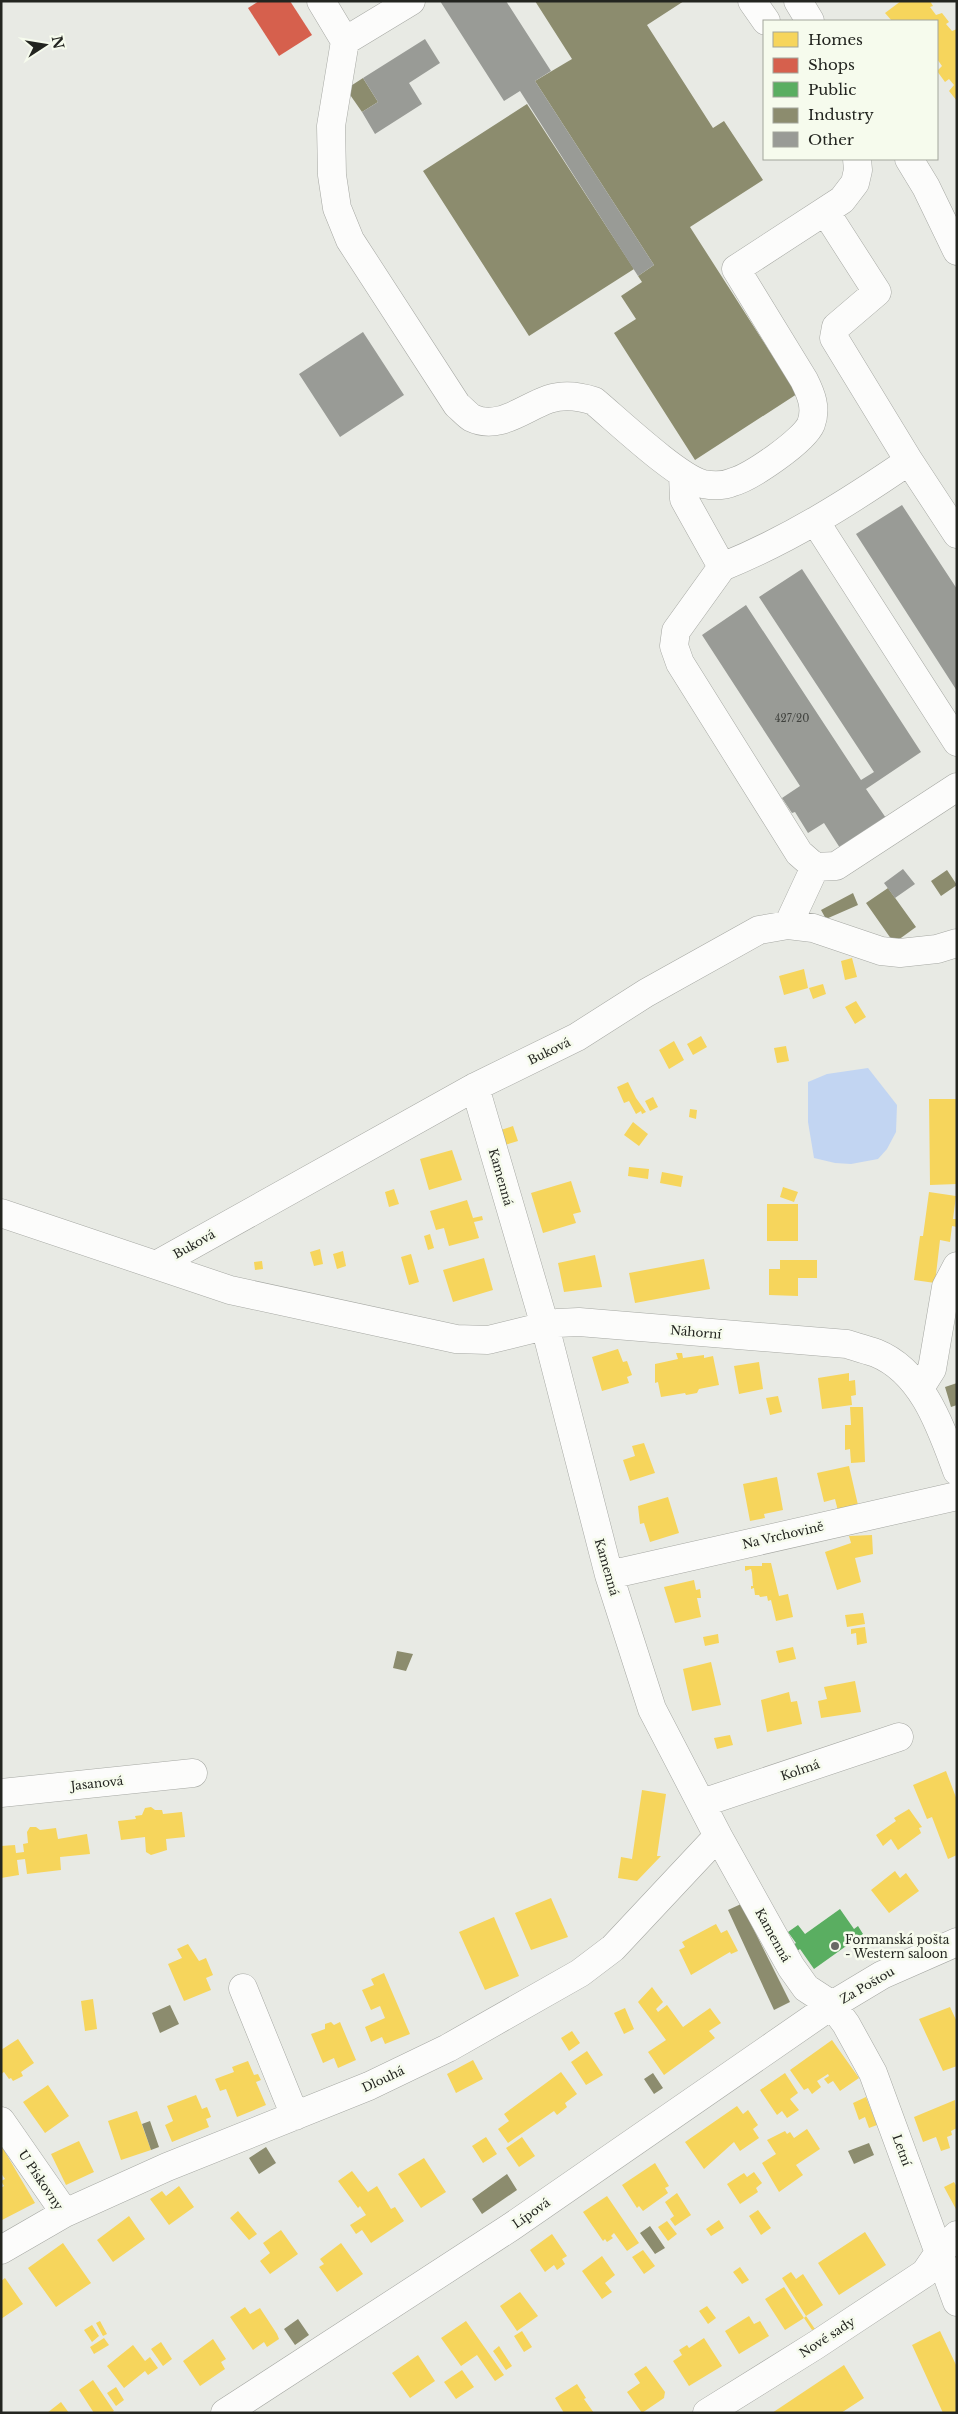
<svg xmlns="http://www.w3.org/2000/svg" width="958" height="2414" viewBox="0 0 958 2414" font-family="'Libre Baskerville',serif">
	<rect width="100%" height="100%" fill="#e8eae4"/>
	<path fill="#c2d5f2" d="M868 1068 897 1105 896 1132 887 1149 878 1159 851 1164 835 1163 814 1158 808 1122V1082L827 1074Z"/>
	<path fill="#f6d55c" d="M901 1H930L933 6 930 7 936 15 942 13 949 22 946 24 952 31 957 29V101L949 91 954 85 949 79 945 82 937 71 942 66 937 59V21H892L885 13Z
		M852 958 857 977 845 980 841 961Z
		M804 969 808 988 784 995 779 976Z
		M823 984 826 994 813 999 809 988Z
		M856 1001 866 1017 855 1024 845 1007Z
		M701 1036 707 1047 693 1055 687 1044Z
		M674 1041 684 1060 669 1069 659 1050Z
		M786 1046 789 1061 777 1063 774 1048Z
		M628 1082 636 1098 646 1112 642 1114 641 1111 636 1114 629 1101 624 1103 617 1087Z
		M653 1097 658 1107 650 1111 645 1101Z
		M929 1099H957V1184L930 1185Z
		M690 1109 697 1110 696 1119 689 1117Z
		M633 1122 648 1134 639 1146 624 1135Z
		M513 1126 518 1141 505 1145 501 1130Z
		M452 1150 462 1180 429 1190 420 1159Z
		M629 1167 649 1169 648 1179 628 1176Z
		M662 1172 683 1176 681 1187 660 1183Z
		M571 1181 581 1212 573 1214 576 1223 543 1233 531 1193Z
		M783 1187 798 1192 794 1202 780 1197Z
		M394 1189 399 1204 389 1207 385 1192Z
		M929 1192 956 1196 953 1219H957V1227L952 1226 950 1242 940 1240 935 1283 914 1280 920 1236H923Z
		M467 1200 473 1218 482 1216 483 1220 474 1222 479 1238 449 1246 444 1228 436 1230 430 1211Z
		M767 1204H798V1241H767Z
		M430 1234 434 1248 428 1250 424 1236Z
		M320 1249 323 1264 314 1266 310 1252Z
		M343 1251 346 1266 337 1269 333 1254Z
		M411 1254 419 1282 409 1285 401 1257Z
		M595 1255 602 1287 564 1292 558 1263Z
		M484 1258 493 1290 453 1302 443 1270Z
		M704 1259 710 1289 635 1303 629 1273Z
		M780 1260H817V1278H798V1296L769 1295V1269H780Z
		M262 1261 263 1269 255 1270 254 1262Z
		M618 1349 623 1362 627 1361 632 1375 627 1377 629 1383 602 1391 592 1357Z
		M676 1353H682L683 1358 704 1355V1358L713 1356 719 1385 699 1389 697 1393 686 1395 685 1393 661 1397 658 1382 655 1383V1364L678 1359Z
		M759 1362 763 1389 739 1394 734 1366Z
		M849 1373V1381L855 1380 856 1395 851 1396 852 1405 822 1409 818 1378Z
		M778 1396 782 1412 770 1415 766 1398Z
		M850 1407H863L865 1462 851 1463 850 1449 845 1450V1425H851Z
		M644 1443 655 1473 630 1481 623 1460 635 1456 632 1446Z
		M849 1466 858 1505 838 1511 835 1499 824 1502 817 1473Z
		M777 1477 783 1510 764 1514 765 1518 750 1521 743 1484Z
		M668 1497 679 1533 650 1542 644 1523 640 1524 638 1506Z
		M872 1535 873 1554 855 1558 861 1582 837 1590 825 1552 851 1543 849 1536Z
		M762 1563H771L779 1596 788 1594 793 1617 776 1621 771 1600 768 1601 767 1596 760 1597 759 1595H755L754 1588 751 1589V1586H753L752 1573 751 1569 745 1571V1566H762Z
		M694 1580 696 1590 700 1589 701 1598H697L701 1617 675 1623 664 1587Z
		M863 1613 865 1624 847 1627 845 1615Z
		M865 1627 867 1643 857 1645 856 1633 851 1634V1629Z
		M718 1634 719 1643 705 1646 703 1637Z
		M793 1647 796 1659 779 1663 776 1651Z
		M711 1662 721 1705 692 1711 683 1669Z
		M855 1681 861 1712 821 1718 818 1701 827 1699 824 1687Z
		M789 1692 791 1702 797 1701 802 1724 767 1732 761 1700Z
		M730 1735 733 1745 717 1749 714 1738Z
		M946 1771 957 1800V1855L948 1859 932 1817 927 1819 913 1785Z
		M642 1790 666 1794 657 1856H661L637 1881 618 1878 621 1857 632 1859Z
		M151 1807 155 1810H162L163 1814 182 1812 185 1837 166 1839 167 1850 151 1855 146 1852 145 1837 121 1840 118 1821 136 1819 135 1816 142 1815 145 1808Z
		M909 1809 922 1827 919 1828 921 1833 898 1850 891 1839 883 1846 876 1835 896 1821 894 1818Z
		M30 1827H36L40 1830 56 1828 58 1839 87 1834 90 1854 60 1857 61 1870 27 1874 25 1859 17 1860 19 1875 1 1878V1846L15 1845 16 1853 24 1852 23 1844 28 1843 27 1832Z
		M895 1871 900 1878 906 1873 919 1891 889 1913 871 1890Z
		M551 1898 568 1937 531 1950 515 1913Z
		M494 1917 519 1976 485 1990 459 1932Z
		M716 1924 721 1933 727 1930 738 1951 731 1954 730 1952 691 1975 679 1950 685 1947 682 1942Z
		M188 1944 199 1961 206 1958 213 1975 206 1978 211 1990 184 2001 168 1964 182 1958 177 1949Z
		M384 1973 410 2034 385 2044 382 2037 371 2042 365 2027 385 2018 380 2006 371 2010 362 1990 374 1985 371 1979Z
		M652 1987 663 2002 656 2009 658 2012 667 2005 683 2027 710 2008 721 2023 709 2031 715 2038 664 2075 648 2052 666 2040 638 2002Z
		M93 1999 97 2029 85 2031 81 2001Z
		M950 2007 957 2022V2066L943 2071 919 2019Z
		M625 2008 634 2029 624 2034 614 2013Z
		M331 2022 334 2025 340 2022 356 2060 338 2068 334 2058 323 2063 311 2034 325 2029V2024Z
		M572 2031 580 2043 569 2051 561 2038Z
		M18 2039 34 2063 21 2072 23 2076 13 2081 11 2078 9 2079 4 2072 1 2074V2050Z
		M832 2040 859 2078 840 2091 833 2081 828 2084 824 2079 829 2076 828 2074 817 2081 821 2087 812 2094 808 2088 804 2090 790 2070Z
		M587 2051 603 2075 586 2085 571 2062Z
		M473 2060 483 2079 456 2093 447 2074Z
		M248 2061 254 2075 258 2074 261 2080 256 2082 266 2105 237 2117 226 2089 220 2091 215 2079 234 2072 232 2067Z
		M561 2072 577 2094 565 2103 567 2107 557 2115 554 2111 508 2143 498 2129 509 2121 504 2114Z
		M785 2073 798 2093 790 2099 799 2110 787 2118 782 2111 777 2115 760 2090Z
		M48 2085 69 2116 45 2133 23 2102Z
		M196 2095 202 2109 207 2107 211 2117 206 2119 209 2127 172 2142 165 2125 173 2121 167 2106Z
		M866 2097 877 2125 869 2128 865 2117 859 2120 853 2103Z
		M955 2100 957 2128 951 2131 952 2135 947 2137 950 2148 941 2151 936 2137 923 2142 914 2117Z
		M737 2106 743 2114 748 2110 758 2125 753 2129 759 2138 740 2151 734 2142 704 2169 685 2142Z
		M137 2111 151 2150 121 2160 108 2121Z
		M807 2129 820 2149 796 2165 803 2175 779 2192 762 2163 776 2154 767 2140 785 2131 787 2134 790 2132 794 2138Z
		M486 2137 497 2154 483 2163 472 2146Z
		M522 2137 535 2156 519 2167 506 2148Z
		M79 2141 94 2172 66 2185 51 2154Z
		M1 2145 35 2203 2 2220 1 2188 4 2186 1 2181 5 2179 1 2173Z
		M424 2158 446 2192 421 2208 398 2174Z
		M655 2163 669 2186 665 2188 668 2193 643 2211 639 2206 637 2208 622 2185Z
		M352 2171 368 2192 377 2186 391 2209 395 2207 404 2221 371 2243 362 2230 356 2234 350 2225 366 2215 360 2206 358 2208 338 2181Z
		M754 2172 762 2183 756 2188 758 2192 740 2204 727 2184 744 2173 747 2177Z
		M954 2182 957 2187V2211L944 2187Z
		M179 2186 194 2207 169 2225 150 2199 162 2191 166 2196Z
		M677 2193 691 2215 675 2226 670 2219 674 2216 665 2202Z
		M607 2196 639 2243 627 2251 614 2233 611 2236 613 2238 607 2242 605 2239 603 2241 583 2212Z
		M758 2210 771 2228 761 2235 749 2216Z
		M238 2211 257 2234 249 2240 230 2218Z
		M129 2216 145 2239 113 2262 97 2240Z
		M719 2220 724 2228 711 2236 706 2229Z
		M667 2221 677 2234 668 2241 658 2227Z
		M281 2230 298 2254 270 2274 260 2261 270 2253 263 2243Z
		M865 2232 886 2265 839 2295 818 2263Z
		M552 2234 567 2256 562 2259 565 2264 557 2270 554 2265 545 2272 530 2250Z
		M63 2243 91 2283 56 2307 28 2268Z
		M341 2243 363 2274 337 2292 319 2267 324 2264 320 2259Z
		M643 2250 655 2266 644 2274 632 2257Z
		M602 2256 615 2275 605 2283 612 2292 602 2299 582 2271Z
		M740 2267 749 2280 742 2284 733 2272Z
		M791 2272 796 2279 803 2274 823 2305 806 2316 782 2278Z
		M5 2278 23 2304 1 2319V2281Z
		M784 2287 804 2318 785 2330 765 2299Z
		M520 2292 538 2316 517 2331 500 2306Z
		M707 2306 716 2318 708 2324 699 2311Z
		M245 2307 250 2314 260 2308 277 2334 279 2339 267 2347 264 2342 253 2350 230 2317Z
		M749 2316 754 2324 760 2321 769 2336 739 2354 725 2331Z
		M806 2316 815 2329 812 2330 804 2318Z
		M100 2321 107 2334 103 2336 96 2323Z
		M466 2321 504 2375 495 2381 477 2355 461 2366 441 2338Z
		M92 2325 99 2336 92 2342 84 2330Z
		M522 2331 532 2347 524 2352 514 2336Z
		M940 2331 957 2367V2413H943L912 2345Z
		M104 2338 109 2345 94 2354 90 2347Z
		M704 2338 722 2366 689 2386 673 2361 682 2355 679 2350 687 2345 689 2348Z
		M213 2339 226 2359 221 2362 225 2369 200 2386 183 2361Z
		M161 2342 172 2359 163 2366 151 2349Z
		M133 2345 145 2361 150 2357 158 2368 148 2375 145 2371 124 2388 107 2366Z
		M499 2346 512 2366 506 2370 493 2351Z
		M418 2355 435 2381 410 2398 392 2373Z
		M844 2365 864 2398 841 2413H772Z
		M646 2366 665 2392 664 2398 642 2413 627 2392 640 2383 634 2374Z
		M462 2370 474 2387 456 2399 444 2382Z
		M93 2380 114 2411 111 2413H94L79 2390Z
		M577 2384 586 2398 584 2399 594 2413H564L555 2398Z
		M116 2387 124 2400 116 2406 107 2393Z
		M61 2402 69 2413H47Z"/>
	<path fill="#d6604d" d="M259 1H290L312 35 279 56 248 8Z"/>
	<path fill="#5aae61" d="M840 1909 854 1929 858 1926 863 1934 814 1969 800 1949 797 1951 793 1945 796 1943 788 1932 798 1925 805 1934Z"/>
	<path fill="#8c8c6e" d="M535 1H684L647 25 713 128 724 121 763 180 690 227 797 394 695 460 614 333 636 319 621 296 642 282 638 276 654 265 535 81 572 59Z
		M363 78 378 102 362 112 346 89Z
		M527 104 634 269 529 336 423 171Z
		M947 870 957 885 941 896 931 881Z
		M888 888 916 927 894 943 866 903Z
		M853 893 858 905 826 919 821 910Z
		M957 1383V1405L951 1407 945 1387Z
		M397 1651 413 1654 406 1671 393 1668Z
		M741 1904 790 2002 774 2010 728 1910Z
		M170 2005 179 2024 160 2033 152 2013Z
		M653 2073 663 2088 654 2094 644 2079Z
		M150 2121 159 2147 151 2150 142 2124Z
		M869 2143 874 2155 854 2164 848 2151Z
		M266 2147 276 2163 259 2174 249 2158Z
		M507 2174 517 2190 482 2214 472 2199Z
		M650 2226 665 2248 655 2254 640 2233Z
		M298 2319 309 2335 295 2345 284 2329Z"/>
	<path fill="#999b96" d="M440 1H506L551 71 535 81 654 265 638 276 520 91 504 101Z
		M425 39 440 63 409 83 422 104 375 134 362 112 378 102 363 78Z
		M363 332 404 395 340 437 299 374Z
		M902 505 957 589V691L856 534Z
		M802 569 921 752 866 789 886 818 840 848 824 823 808 833 795 812 792 813 782 798 800 786 702 635 746 605 861 780 874 772 759 597Z
		M903 869 915 884 895 898 884 883Z"/>
	<g fill="none" stroke-linecap="round" stroke-linejoin="round">
		<g stroke="#a6a8a3" stroke-width="29">
			<path id="minor" d="M321 1 345 41 331 126 332 175 337 208 350 240 457 405C462 409 467 415 472 418 499 431 525 407 549 399 564 394 579 396 594 401 618 421 677 477 703 484 713 486 724 486 733 482 751 477 804 441 811 424 817 408 811 394 804 380L736 269 842 200 855 183 858 170 857 159
				M752 1 766 21
				M798 1 810 21
				M345 41 411 1
				M909 159 926 187 957 251
				M909 461 957 534
				M683 475 684 499 722 567 676 631 674 646 680 663 799 853 815 867 836 866 957 787
				M815 521 957 742
				M722 567C789 540 849 502 909 461L834 338 836 327 877 292 825 211
				M788 925 815 867
				M475 1087 545 1326 609 1575 652 1709 718 1836 791 1967 806 1988 832 2005 846 2024 873 2073 957 2302
				M1 1213 230 1290 456 1339 488 1340 557 1323 579 1322 847 1344C856 1347 867 1350 876 1353 923 1372 941 1428 957 1471
				M158 1264 475 1087 577 1037 646 993 759 930 788 925 813 928 881 951 900 953 937 949 957 943
				M920 1388 932 1369 946 1287 957 1266
				M609 1575 957 1496
				M1 1793 193 1773
				M702 1803 899 1737
				M243 1988 295 2116
				M1 2121 65 2213
				M1 2250 65 2213 167 2167 369 2086 448 2048 580 1973 613 1948 718 1836
				M225 2413 511 2227 832 2005 882 1975 957 1942
				M707 2413 816 2345 925 2273 938 2254 957 2235"/>
		</g>
		<use href="#minor" stroke="#fcfcfb" stroke-width="28"/>
	</g>
	<circle fill="#686a65" stroke="#f6fbed" stroke-width="2" cx="835" cy="1946" r="5"/>
	<g text-anchor="middle" dominant-baseline="central" stroke-width="5" stroke-linejoin="round" paint-order="stroke">
		<g font-size="10" fill="#40423e">
			<text x="792" y="718">427/20</text>
		</g>
		<g font-size="12" fill="#232520" stroke="#f6fbed">
			<text transform="translate(549 1051) rotate(-26)">Buková</text>
			<text transform="translate(501 1177) rotate(74)">Kamenná</text>
			<text transform="translate(194 1244) rotate(-29)">Buková</text>
			<text transform="translate(696 1332) rotate(5)">Náhorní</text>
			<text transform="translate(783 1535) rotate(-13)">Na Vrchovině</text>
			<text transform="translate(607 1567) rotate(74)">Kamenná</text>
			<text transform="translate(800 1770) rotate(-19)">Kolmá</text>
			<text transform="translate(97 1783) rotate(-6)">Jasanová</text>
			<text transform="translate(773 1935) rotate(61)">Kamenná</text>
			<text transform="translate(867 1985) rotate(-30)">Za Poštou</text>
			<text transform="translate(383 2079) rotate(-25)">Dlouhá</text>
			<text transform="translate(902 2150) rotate(70)">Letní</text>
			<text transform="translate(41 2180) rotate(56)">U Pískovny</text>
			<text transform="translate(531 2213) rotate(-35)">Lípová</text>
			<text transform="translate(827 2337) rotate(-33)">Nové sady</text>
		</g>
		<g font-size="12" fill="#232520" stroke="#f6fbed" text-anchor="start">
			<text x="845" y="1939">Formanská pošta<tspan x="845" dy="14">- Western saloon</tspan></text>
		</g>
	</g>
	<rect width="958" height="2414" fill="none" stroke="#232520" stroke-width="5"/>
	<rect x="763" y="20" width="175" height="140" fill="#f6fbed" stroke="#a2a59b"/>
	<rect x="773" y="32" width="25" height="15" fill="#f6d55c" stroke="#a2a59b"/>
	<text x="808" y="45" font-size="15" fill="#232520">Homes</text>
	<rect x="773" y="58" width="25" height="15" fill="#d6604d" stroke="#a2a59b"/>
	<text x="808" y="70" font-size="15" fill="#232520">Shops</text>
	<rect x="773" y="82" width="25" height="15" fill="#5aae61" stroke="#a2a59b"/>
	<text x="808" y="95" font-size="15" fill="#232520">Public</text>
	<rect x="773" y="108" width="25" height="15" fill="#8c8c6e" stroke="#a2a59b"/>
	<text x="808" y="120" font-size="15" fill="#232520">Industry</text>
	<rect x="773" y="132" width="25" height="15" fill="#999b96" stroke="#a2a59b"/>
	<text x="808" y="145" font-size="15" fill="#232520">Other</text>
	<g transform="translate(45 45) rotate(78)" stroke="#f6fbed" stroke-width="4" paint-order="stroke">
	<path d="M0-4L9 19L0 12L-9 19Z" fill="#232520"/>
	<text y="-8" font-size="14" font-weight="bold" text-anchor="middle" fill="#232520">N</text>
	</g>
</svg>
